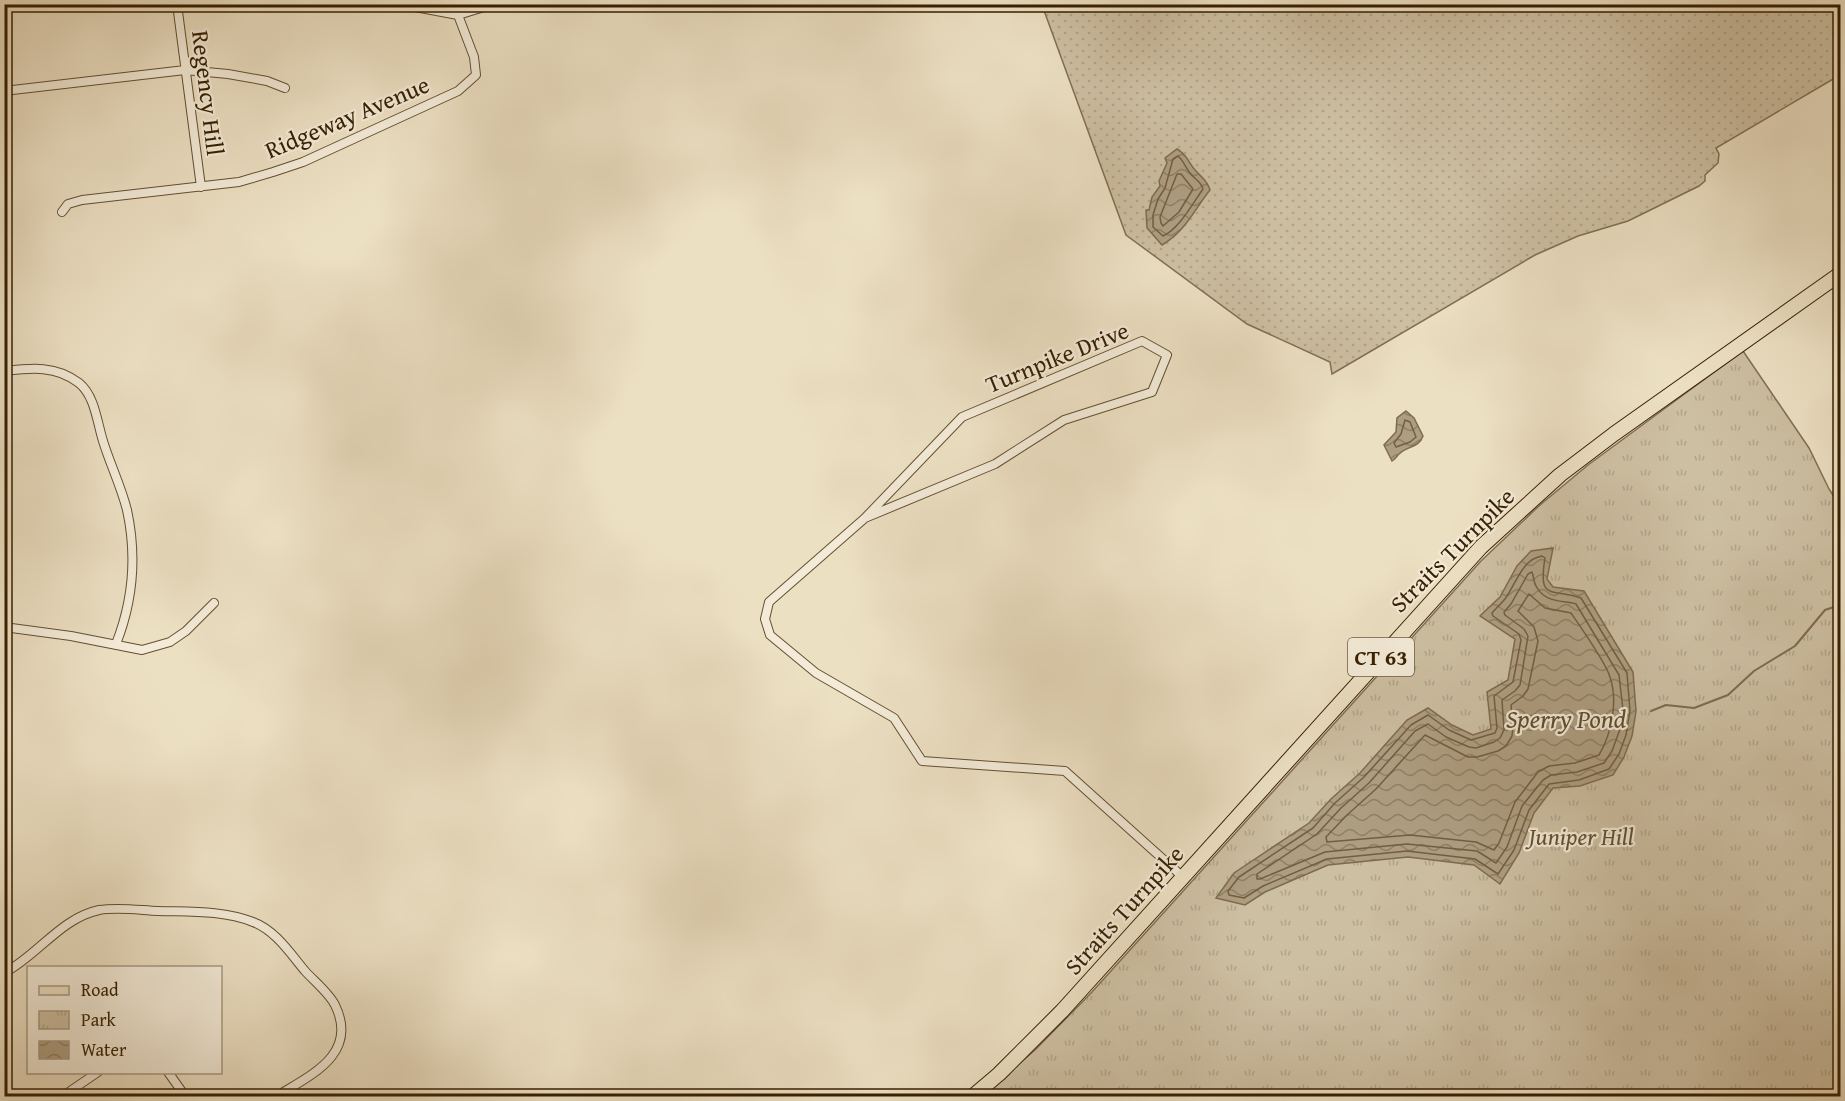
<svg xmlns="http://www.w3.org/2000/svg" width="1845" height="1101" viewBox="0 0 1845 1101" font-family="'Gentium Book Plus',serif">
	<defs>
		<pattern id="grass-dots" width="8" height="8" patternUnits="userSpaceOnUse" patternTransform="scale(1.5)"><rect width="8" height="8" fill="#cdbfa2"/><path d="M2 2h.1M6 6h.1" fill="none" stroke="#b1a48a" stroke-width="1.8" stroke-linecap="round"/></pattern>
		<pattern id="park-tufts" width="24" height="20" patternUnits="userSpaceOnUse" patternTransform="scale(1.5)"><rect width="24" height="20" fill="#cdbfa2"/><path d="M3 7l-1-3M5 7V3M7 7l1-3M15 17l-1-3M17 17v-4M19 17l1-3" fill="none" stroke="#b1a48a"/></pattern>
		<pattern id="water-waves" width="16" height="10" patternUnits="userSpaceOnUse" patternTransform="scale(1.5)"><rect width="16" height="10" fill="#ae9e81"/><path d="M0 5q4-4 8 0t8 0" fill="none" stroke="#8e8067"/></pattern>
	</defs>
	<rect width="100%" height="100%" fill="#ece0c3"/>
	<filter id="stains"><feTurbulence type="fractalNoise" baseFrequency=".00333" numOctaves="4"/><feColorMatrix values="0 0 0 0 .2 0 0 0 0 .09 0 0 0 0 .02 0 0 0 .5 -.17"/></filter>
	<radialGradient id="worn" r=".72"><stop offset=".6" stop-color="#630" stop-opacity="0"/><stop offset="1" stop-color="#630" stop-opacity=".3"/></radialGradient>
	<path fill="url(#grass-dots)" stroke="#826f51" stroke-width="1.5" d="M1042 5H1840V75L1716 148 1719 154 1718 163 1705 175V181L1699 186 1628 221 1578 236 1535 255 1332 374 1330 362 1247 324 1126 235Z"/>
	<path fill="url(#park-tufts)" stroke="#826f51" stroke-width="1.5" d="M1743 351 1809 448 1829 489 1840 506V1096H982L1035 1050 1092 992 1481 561 1540 505 1588 465Z"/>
	<path fill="url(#water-waves)" stroke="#7e6b4d" stroke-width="1.5" d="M1177 149C1188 155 1188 163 1196 171 1202 178 1207 180 1210 190 1194 210 1185 232 1162 245L1147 228 1146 210H1149L1152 197 1160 186 1159 181 1167 163 1165 158Z
		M1406 411 1414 418 1423 436C1419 448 1407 446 1399 454 1397 456 1395 459 1392 461L1384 445 1396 432 1397 418Z
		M1553 548 1547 579 1553 587 1584 591 1633 672 1636 711 1632 736 1624 757 1613 775 1580 786 1553 788 1534 813 1519 853 1500 884 1474 865 1408 857 1328 865 1265 892 1245 905 1216 898 1234 873 1309 823 1331 799 1360 773 1407 720 1428 708 1452 725 1473 735 1491 729 1487 692 1508 680 1515 639 1480 616 1500 597 1517 566 1531 551Z"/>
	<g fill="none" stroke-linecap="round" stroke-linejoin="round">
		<path stroke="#725e40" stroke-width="1.5" d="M1178 156C1184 161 1185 167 1190 173 1194 179 1201 181 1203 189 1193 203 1179 229 1163 236L1153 227V215L1158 199 1165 188 1173 159Z
			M1177 174H1181L1193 189 1179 212 1163 226 1161 223 1160 217Z
			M1405 420 1410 422 1416 437 1410 442 1396 447 1394 443 1401 434Z
			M1542 556 1545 558C1538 601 1550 588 1581 598L1627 673 1630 711 1626 735 1619 754 1609 769 1579 780 1549 784 1529 810 1514 850 1498 874 1475 859 1407 851 1327 859 1263 886 1244 898 1229 895 1228 891 1239 877 1313 828 1335 803 1364 777 1411 725 1428 715 1449 730 1471 740 1495 733 1497 728 1494 696 1513 682 1521 640 1519 634 1493 616 1492 613C1496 608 1501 604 1505 599 1516 584 1522 559 1542 556Z
			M1532 572C1534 576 1533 581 1536 586 1545 603 1561 600 1576 604L1619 675 1623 710 1619 732 1612 751 1604 763 1577 772 1551 775 1543 780 1522 806 1507 847 1496 863 1477 851 1407 844 1325 852 1260 879H1257V874L1317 834 1341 808 1369 783 1415 731 1428 724 1446 737 1469 747 1476 748 1494 742 1500 738 1504 730 1502 700 1515 691 1520 685 1528 636 1524 629 1505 615 1504 612 1511 604 1528 574Z
			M1529 594 1545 608 1571 613C1580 626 1606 663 1610 677 1618 701 1612 733 1599 755L1575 763 1549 766 1538 772 1515 802 1499 843 1494 850 1476 842 1410 835 1327 842 1326 837 1347 815 1376 789 1425 735 1468 757H1477L1498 751 1506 746 1512 736 1513 727 1511 705 1523 696 1528 689 1538 641 1534 627 1518 611Z"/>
		<path stroke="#7e6b4d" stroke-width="2" d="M1651 711 1666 705 1694 708 1728 695 1754 671 1795 646 1825 610 1834 607 1840 608"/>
		<g stroke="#644f31" stroke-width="10">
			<path id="street" d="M177 4 201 187
				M399 4 458 15 494 4
				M4 91 185 70 228 74 267 81 285 88
				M62 212 68 204 82 200 239 182 273 172 303 162 458 91 476 75 474 57 458 15
				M1142 341 1167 355 1152 392 1064 420 995 464 865 518 962 417Z
				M4 371C31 368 56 365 79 383 95 396 97 422 103 441 110 464 121 486 127 510 137 556 133 601 116 644
				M4 507 6 479
				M865 518 769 602 765 619 770 635 816 673 894 718 922 761 1065 771 1184 878
				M4 627 71 636 142 650 170 642 186 631 214 603
				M4 973C37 956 61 918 99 910 118 907 138 910 158 911 189 912 223 910 253 922 275 930 290 953 305 971 314 981 329 993 335 1005 359 1054 311 1075 277 1096
				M168 1072 185 1096
				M63 1096 98 1072"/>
		</g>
		<g stroke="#361f00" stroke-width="16">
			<path id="primary" d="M973 1096 999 1074 1062 1011 1481 547 1560 475 1614 434 1840 274"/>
		</g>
		<use href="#street" stroke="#f3ebd8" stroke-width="8"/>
		<use href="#primary" stroke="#ece0c3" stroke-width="14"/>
	</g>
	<g text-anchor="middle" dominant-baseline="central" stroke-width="4.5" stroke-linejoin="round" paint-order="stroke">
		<rect fill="#f3ebd8" stroke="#6f5c41" stroke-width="1.5" x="1348" y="638" width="66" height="38" rx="4.5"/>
		<g font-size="22" font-weight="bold" fill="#361f00">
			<text x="1381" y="657">CT 63</text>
		</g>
		<g font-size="24" fill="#361f00" stroke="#f3ebd8">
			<text transform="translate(208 93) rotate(83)">Regency Hill</text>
			<text transform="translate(347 117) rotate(-23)">Ridgeway Avenue</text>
			<text transform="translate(1057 357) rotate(-22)">Turnpike Drive</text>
			<text transform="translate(1452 550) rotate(-45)">Straits Turnpike</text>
			<text transform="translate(1124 910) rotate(-48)">Straits Turnpike</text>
		</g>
		<g font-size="24" font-style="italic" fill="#634f31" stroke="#f3ebd8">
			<text x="1581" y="836">Juniper Hill</text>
		</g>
		<g font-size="26" font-style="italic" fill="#604b2d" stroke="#f3ebd8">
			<text x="1566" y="718">Sperry Pond</text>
		</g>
	</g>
	<rect width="1845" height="1101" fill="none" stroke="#ece0c3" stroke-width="24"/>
	<rect x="6" y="6" width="1833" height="1089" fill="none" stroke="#361f00" stroke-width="3"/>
	<rect x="12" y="12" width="1821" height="1077" fill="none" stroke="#361f00" stroke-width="1.5"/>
	<rect x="27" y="966" width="195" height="108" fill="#f3ebd8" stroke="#a79982" stroke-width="1.5"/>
	<rect x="39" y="986" width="30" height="9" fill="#ece0c3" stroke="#a79982" stroke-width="1.5"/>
	<text x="81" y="996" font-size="18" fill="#361f00">Road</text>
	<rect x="39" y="1011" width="30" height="18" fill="url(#park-tufts)" stroke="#a79982" stroke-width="1.5"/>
	<text x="81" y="1026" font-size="18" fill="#361f00">Park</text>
	<rect x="39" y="1041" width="30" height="18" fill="url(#water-waves)" stroke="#a79982" stroke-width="1.5"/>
	<text x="81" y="1056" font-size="18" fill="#361f00">Water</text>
	<rect width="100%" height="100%" filter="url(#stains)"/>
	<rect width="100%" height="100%" fill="url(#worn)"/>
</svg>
